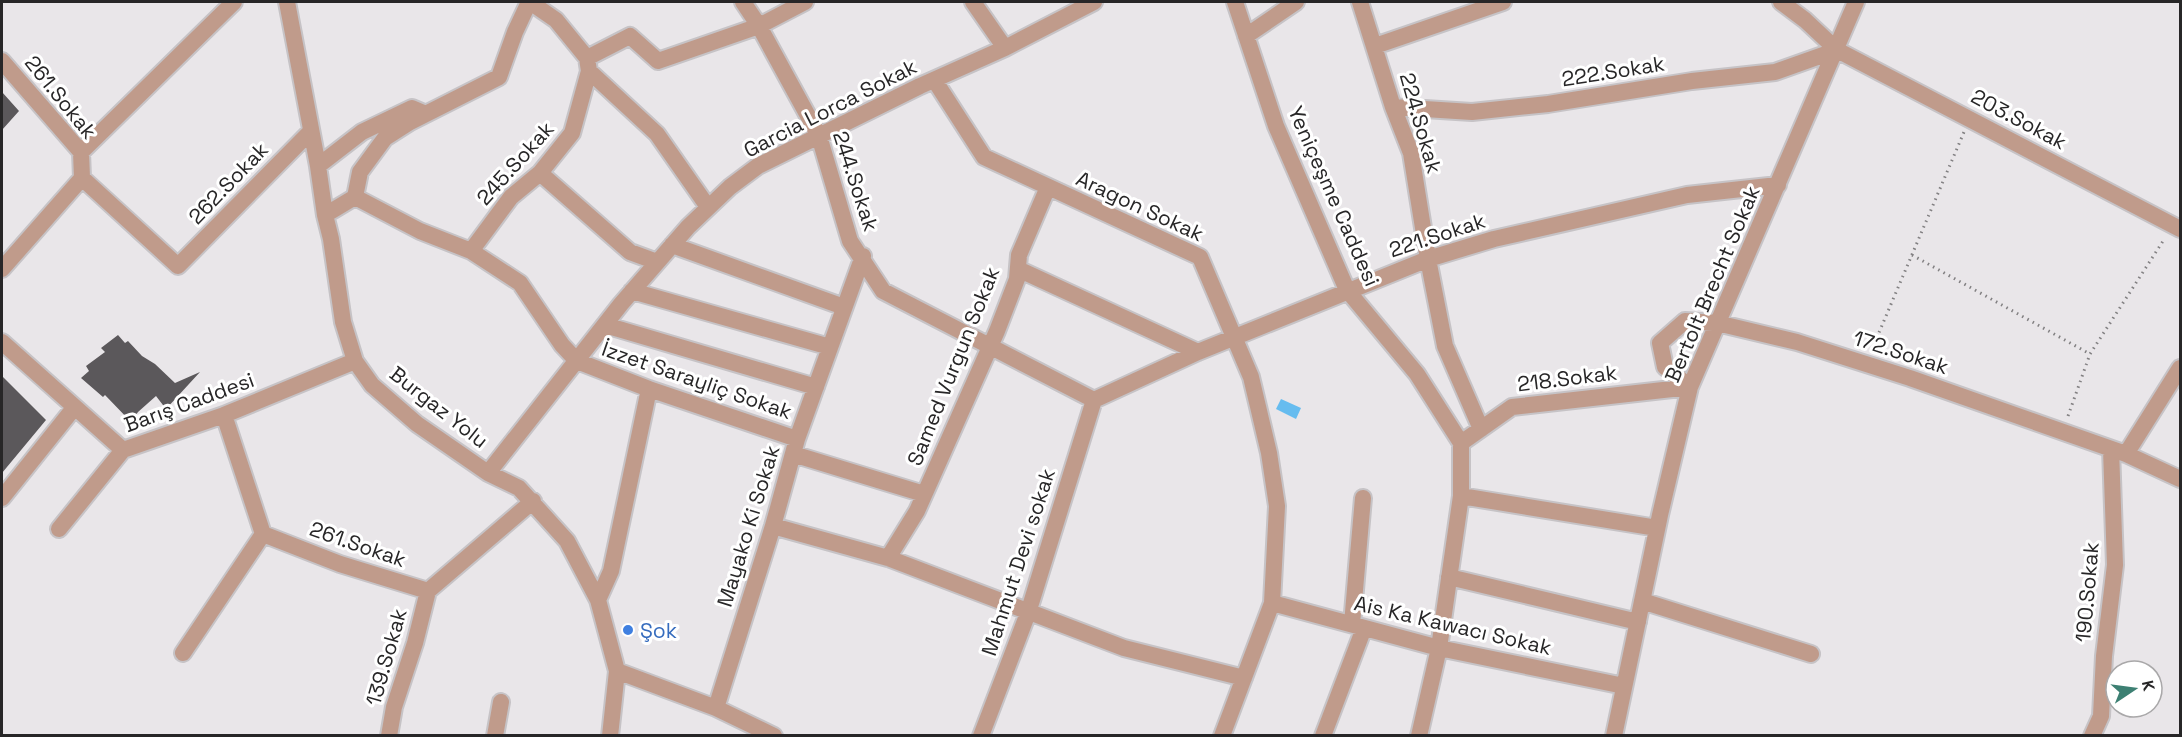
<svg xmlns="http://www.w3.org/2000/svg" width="2182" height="737" viewBox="0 0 2182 737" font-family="'Space Grotesk',sans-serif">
	<rect width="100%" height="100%" fill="#e9e6e9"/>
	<path fill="#66bcef" d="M1281 399 1301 408 1296 419 1276 409Z"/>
	<path fill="#5b585b" d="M2 92 19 111 2 130Z
		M118 335 125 343 128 341 142 356 155 364 175 383 200 372 166 409 156 396 138 412 131 422 105 395 103 397 81 378 89 371 86 366 105 352 101 348Z
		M2 376 46 420 2 473Z"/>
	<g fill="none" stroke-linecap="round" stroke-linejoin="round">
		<g stroke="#c6c3c6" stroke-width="20">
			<path id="minor" d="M287 2 318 166 325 215 331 239 343 322 355 361 372 385 417 424 488 473 519 488 567 541 598 600 617 671 610 736
				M530 2 556 20 587 58
				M743 2 759 26 819 136 850 241 883 291 1094 400
				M973 2 1005 48
				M1235 2 1276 126 1347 290 1417 374 1461 443V496L1439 648 1419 736
				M1360 2 1393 107 1411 153 1428 259 1445 346 1481 429
				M1781 2 1805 20 1837 50 2180 229
				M1246 36 1296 2
				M1375 46 1503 2
				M2 61 81 152 82 178 178 266 311 131
				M589 71 657 134 708 207
				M935 81 984 157 1200 257 1251 377 1269 453 1277 506 1272 603 1222 736
				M1393 107 1472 112 1548 104 1692 81 1775 72 1837 50
				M81 152 234 2
				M318 166 362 132 412 108 426 114
				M540 173 630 252 657 262
				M355 197 360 172 385 138 410 122 499 77 515 32 529 2
				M325 215 355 197 420 231 471 251 520 283 562 345 577 361 649 389 797 439
				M672 245 844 307
				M471 251 511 197 540 173 572 133 589 71 587 58 630 36 658 61 759 26 805 2
				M2 269 82 178
				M1018 269 1198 352
				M632 291 830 347
				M605 325 816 387
				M2 342 123 450 224 415 355 361
				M1690 387 1665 367 1660 343 1685 321 1717 323 1797 342 1910 378 2126 454 2180 479
				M1094 400 1198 352 1428 259 1494 239 1687 195 1778 185
				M224 415 263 534 340 564 428 591 533 501
				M1461 443 1512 407 1690 387
				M793 454 924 494
				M2126 454 2180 368
				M488 473 621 304 688 227 730 187 758 166 920 86 1005 48 1094 2
				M1461 496 1657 528
				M2 498 74 408
				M773 526 888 558 1124 648 1244 678
				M59 529 123 450
				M888 558 917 511 997 331 1017 279 1019 255 1048 187
				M1449 577 1638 622
				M598 600 611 571 649 389
				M1642 601 1811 654
				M1272 603 1439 648 1624 686
				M1352 624 1363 498
				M183 653 263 534
				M617 671 716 708 774 736
				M716 708 773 526 797 439 863 256
				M389 736 394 707 415 643 428 591
				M495 736 501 702
				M981 736 1028 613 1094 400
				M1323 736 1364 628
				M1614 736 1660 515 1690 387 1856 2
				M2092 736 2101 716 2104 656 2115 565 2111 449"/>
		</g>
		<path stroke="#828082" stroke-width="3" stroke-dasharray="1.5 4.5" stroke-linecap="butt" d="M1912 255 2090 354
			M1872 349 1964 132
			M2068 416 2090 354 2165 238"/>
		<use href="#minor" stroke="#c09b8b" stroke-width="16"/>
	</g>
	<circle fill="#3f7fe0" stroke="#fff" stroke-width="2" cx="628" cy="630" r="6"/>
	<g text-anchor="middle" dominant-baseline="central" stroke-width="6" stroke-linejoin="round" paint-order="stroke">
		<g font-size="21" fill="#272627" stroke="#fff">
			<text transform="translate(1613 71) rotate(-9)">222.Sokak</text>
			<text transform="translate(61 97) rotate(51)">261.Sokak</text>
			<text transform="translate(830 108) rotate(-27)">Garcia Lorca Sokak</text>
			<text transform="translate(2019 119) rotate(28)">203.Sokak</text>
			<text transform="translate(1421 123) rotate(74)">224.Sokak</text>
			<text transform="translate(515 163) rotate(-48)">245.Sokak</text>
			<text transform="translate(856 181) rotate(72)">244.Sokak</text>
			<text transform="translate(228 183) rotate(-46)">262.Sokak</text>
			<text transform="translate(1334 196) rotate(66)">Yeniçeşme Caddesi</text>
			<text transform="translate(1140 206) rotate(25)">Aragon Sokak</text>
			<text transform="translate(1437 235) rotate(-18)">221.Sokak</text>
			<text transform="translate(1712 284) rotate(-67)">Bertolt Brecht Sokak</text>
			<text transform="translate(1901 352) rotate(18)">172.Sokak</text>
			<text transform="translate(953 366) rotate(-68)">Samed Vurgun Sokak</text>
			<text transform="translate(1567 378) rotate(-7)">218.Sokak</text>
			<text transform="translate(697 380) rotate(19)">İzzet Sarayliç Sokak</text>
			<text transform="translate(189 402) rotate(-20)">Barış Caddesi</text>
			<text transform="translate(439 407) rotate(38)">Burgaz Yolu</text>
			<text transform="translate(748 526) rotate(-73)">Mayako Ki Sokak</text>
			<text transform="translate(358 544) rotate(19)">261.Sokak</text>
			<text transform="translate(1018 562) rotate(-72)">Mahmut Devi sokak</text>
			<text transform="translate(2087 592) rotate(-85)">190.Sokak</text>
			<text transform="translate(1453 625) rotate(13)">Ais Ka Kawacı Sokak</text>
			<text transform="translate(386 657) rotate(-74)">139.Sokak</text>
		</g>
		<g font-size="21" fill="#366cbe" stroke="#fff" text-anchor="start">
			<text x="640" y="630">Şok</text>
		</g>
	</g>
	<rect width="2182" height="737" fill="none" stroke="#272627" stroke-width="6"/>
	<g transform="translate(2134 689) rotate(77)"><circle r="28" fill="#ffffff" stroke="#a9a8a9" stroke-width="1.5"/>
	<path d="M0-4.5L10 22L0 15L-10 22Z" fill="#3d8073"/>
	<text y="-9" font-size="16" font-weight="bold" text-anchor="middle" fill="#272627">K</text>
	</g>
</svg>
